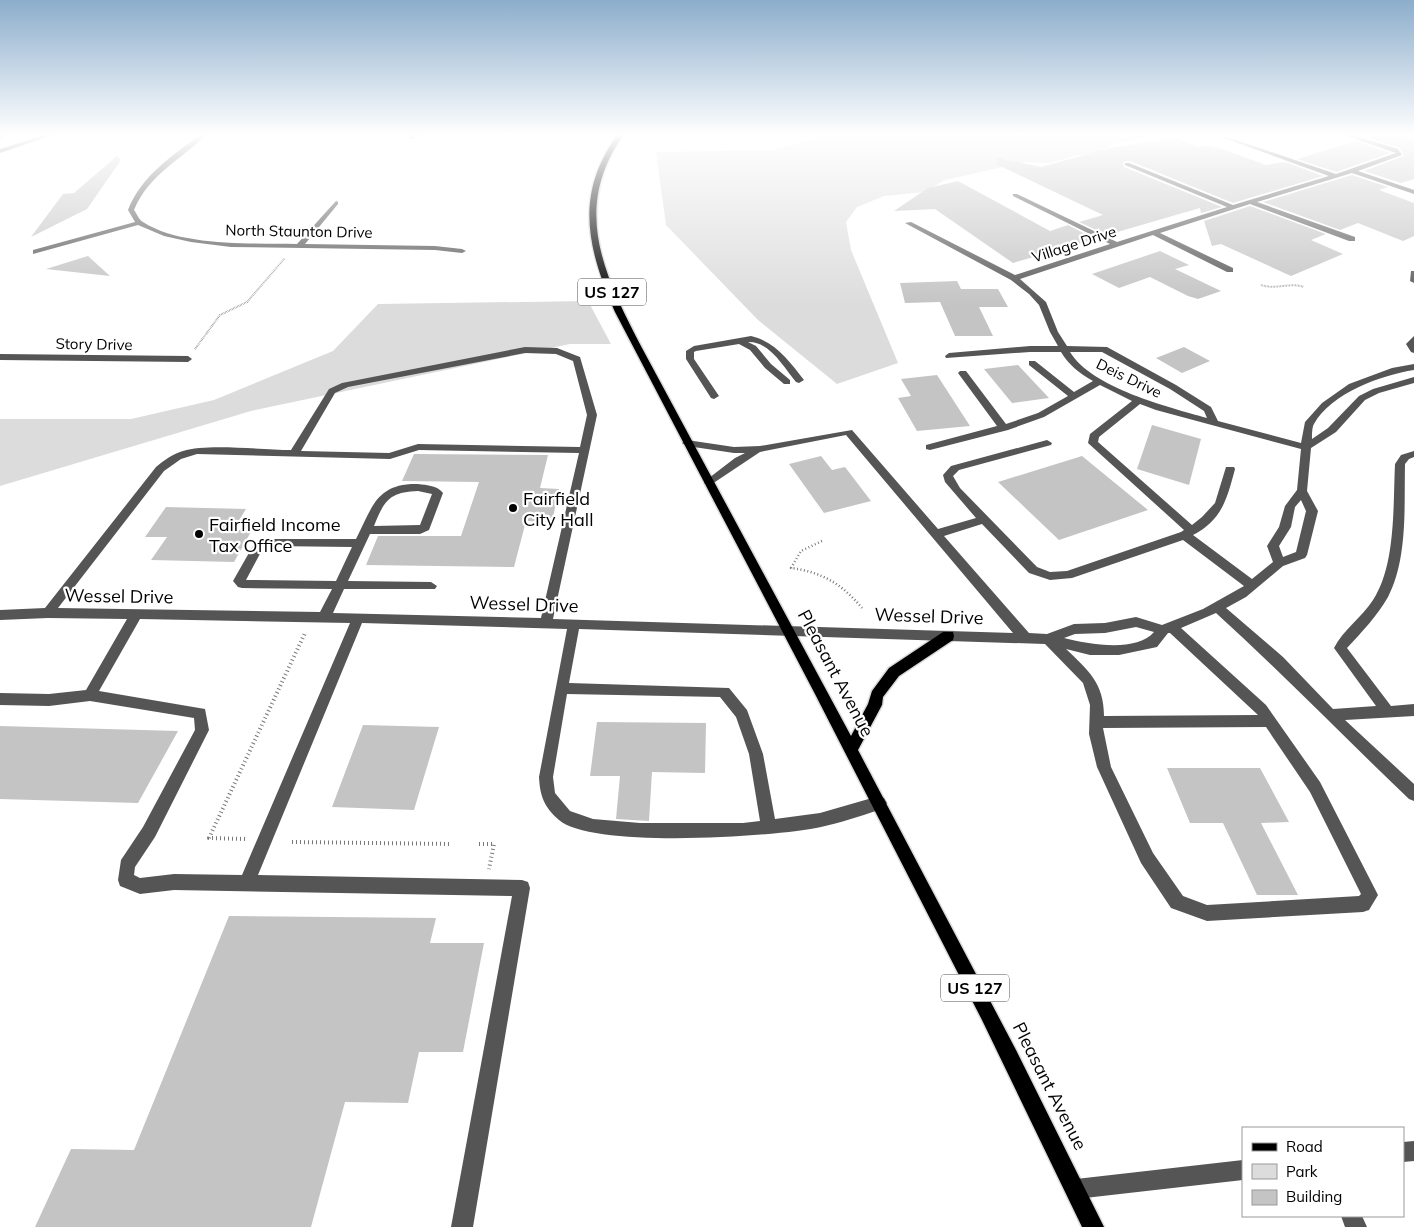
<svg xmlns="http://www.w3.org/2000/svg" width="1414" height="1227" viewBox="0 0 1414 1227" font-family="Mulish,sans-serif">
	<rect width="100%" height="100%" fill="#fff"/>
	<path fill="#dcdcdc" d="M833 134H1163L1116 143 1097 153 1079 155 1049 163 1025 162 945 180 924 192 884 196 857 207 846 222 851 250 898 363 837 384 758 320 666 225 656 152 773 150Z
		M588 301 611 344H570L251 411 0 486V419H131L214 400 333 351 378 304Z"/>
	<path fill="#c4c4c4" d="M1380 134H1396L1414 139V179L1401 183 1364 171 1404 156 1399 147 1367 138Z
		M1176 138 1198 147 1207 145 1225 150 1266 165 1285 162 1323 176 1233 203 1130 161H1125L1123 163 1124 167 1222 207 1201 213 1200 208 1107 235 1079 222 1103 215 996 164 998 158 1041 167 1110 148Z
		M1356 141 1390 153 1336 172 1297 159Z
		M117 156 121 160 87 209 31 237 63 194 74 193Z
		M1352 175 1388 187 1379 190 1414 203V236L1403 241 1358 223 1340 230 1263 202Z
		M958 181 1050 231 1068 225 1095 239 1013 263 935 209 894 211 928 188Z
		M1250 206 1326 234 1311 240 1343 254 1291 276 1221 244 1212 246 1204 221Z
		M1160 251 1189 265 1175 269 1221 291 1198 299 1188 296 1150 277 1119 288 1092 274Z
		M88 256 110 276 46 269Z
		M957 281 961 289H998L1008 307H979L993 336H955L940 302 905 303 900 283Z
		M1184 347 1210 361 1182 373 1156 358Z
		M1018 365 1049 398 1012 403 984 369Z
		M937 375 970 426 917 431 898 398 911 396 901 379Z
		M1152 425 1201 439 1189 485 1137 469Z
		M414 454 548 455 540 488 559 489 552 522 526 521 514 567 366 565 378 536H461L479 482 402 481Z
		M821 456 832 470 845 467 871 501 824 513 789 464Z
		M1082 456 1148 510 1059 540 998 482Z
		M166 507 246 509 233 530H252L234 562 151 560 167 537H145Z
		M597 722 706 723 705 773 652 772 649 821 616 819 620 776H590Z
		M363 725 439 727 414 810 332 807Z
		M0 726 178 731 138 803 0 799Z
		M1167 768H1260L1289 822 1261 823 1298 895H1257L1223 823H1190Z
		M229 916 436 918 430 943H484L463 1052H419L408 1103 345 1102 311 1227H35L71 1149 134 1150Z"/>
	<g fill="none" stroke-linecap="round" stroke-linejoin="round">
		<g stroke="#dbdbdb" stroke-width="3">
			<path id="major" d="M618 134H624C571 209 604 275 642 348L851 736 868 704 872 691 889 668 943 632H953L954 636 953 640 899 676 883 697 882 705 858 750 1016 1050 1104 1227H1082L982 1020 815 694 615 312C587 248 574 194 618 134Z"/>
		</g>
		<path stroke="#777" stroke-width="2" stroke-dasharray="0.5 1" stroke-linecap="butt" d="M1261 285C1276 290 1290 282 1304 287
			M195 349 220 315 247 302 285 258"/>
		<path stroke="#777" stroke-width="2.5" stroke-dasharray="1 2.5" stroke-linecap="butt" d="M822 541 801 551 791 568C822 572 842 584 862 608"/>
		<path stroke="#777" stroke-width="4" stroke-dasharray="1 3" stroke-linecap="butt" d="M245 839 209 838 305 633
			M292 842 451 844
			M479 844H494L489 869"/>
		<path fill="#555" fill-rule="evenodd" d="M3 134H11L0 139V135Z
			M48 134H56L0 153V149Z
			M201 134H207C181 160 149 174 134 210 137 214 139 220 143 222 181 247 254 243 297 244L336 201 338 202V204L305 244 435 246 462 249 466 251 462 253 435 250 231 247 191 242 164 236 138 225 33 254V250L135 222 128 210C142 175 172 156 201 134Z
			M414 134H421L413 139H409V137Z
			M1341 134H1349L1398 149 1402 155 1358 171 1414 190V194L1352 173 1257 202 1355 237V241H1349L1250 204 1160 233 1233 268V272H1227L1153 235 1020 279 1046 302 1058 332 1067 346 1107 347 1176 385 1211 407 1218 421 1301 443 1305 422 1322 403 1349 384 1392 368 1414 364V370C1382 375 1331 393 1314 424 1312 427 1312 434 1312 439L1328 428 1359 396 1373 389 1414 377V383L1379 393 1365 400 1336 432 1311 448 1307 491 1318 511 1307 555 1305 558 1283 566 1246 597 1226 608 1283 657 1333 709 1376 706 1334 648C1343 630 1362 617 1373 600 1396 565 1393 505 1395 464L1401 455 1414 451V457L1409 459 1405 464C1404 507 1408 558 1388 597 1377 616 1362 632 1347 648L1391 706 1414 704V716L1345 720 1414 784V801L1409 799C1344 737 1282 673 1216 613L1181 628 1266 705 1320 782 1378 895 1369 910 1363 912 1207 921 1171 908 1141 863 1097 767 1089 734 1090 705 1083 683 1045 644 579 629 569 683 729 688 747 710 763 754 775 819 820 813 879 796 884 798 887 803 884 808 879 810C860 816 840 823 821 827 776 837 592 849 559 820 544 807 540 796 539 777L567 629 362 623 258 875 522 880 528 882 530 888 473 1227H451L512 896 174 890 140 894 120 886 118 880 121 860 143 827 195 730 194 718 90 701 49 706 0 705V693L49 694 86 690 127 619 48 618 0 620V610L45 608 156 467C164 460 173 454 183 451 208 443 262 450 291 450L329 389 342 383 525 347 557 348 580 357 597 415 553 619 1013 633 846 435 760 452 709 486 704 483 705 481 735 458 745 453H734L687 446 682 443 687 440 734 447 760 446 852 430 938 529 976 518 945 482 943 475 951 466 1047 440 1052 443 1051 445 959 470 953 476 960 488 1037 567 1050 572 1067 571 1181 532 1184 530 1088 443 1090 434 1132 401 1100 385 1044 417 1008 430 930 450 926 449V445L997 426 958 373 960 371H966L1006 424 1038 413 1068 396 1029 365V361H1035L1074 392 1093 381C1079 373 1069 365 1061 352H1030L946 358 945 356 949 353 1030 346H1058L1050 332 1039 305 1029 294 1011 280 905 223 911 222 1015 275 1110 244 1013 196V194H1017L1117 242 1227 207 1125 165V163H1129L1233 205 1329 176 1224 138V136L1336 174 1396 153ZM1070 352H1102L1170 389 1204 411 1207 418C1168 407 1092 388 1070 352ZM525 353 556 354 573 361 587 415 580 447 418 444 389 453 301 451 335 393 348 387ZM1140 404 1156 410 1301 449 1297 490 1285 506 1279 527 1267 546 1273 562 1252 579 1193 535C1222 520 1227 499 1235 469L1234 467H1226L1215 503 1202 517 1192 525 1098 442 1099 437ZM419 450 579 453 541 618 333 613 344 589H435L437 586 431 582 348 581 370 534H420L429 530 443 493C438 486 427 485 418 484 376 483 372 508 356 539H265L254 544 233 581 238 587 242 588 332 589 320 612 58 608 164 471 181 459 197 454 390 459ZM418 491 432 494 420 525 374 526C384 501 389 492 418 491ZM1301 500 1306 511 1296 552 1283 557 1279 546 1291 527 1295 507ZM982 524 1029 573 1050 580 1072 578 1183 540 1244 586 1203 609 1162 625 1136 617 1105 623 1074 624 1047 634 1029 633 944 536ZM270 546 352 547 336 581 246 580 262 550ZM140 619 350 623 242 875 174 874 140 878 134 875 135 867 155 837 209 730 205 709 99 691ZM1136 627 1154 632C1136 653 1088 644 1064 638L1075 634 1105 633ZM1168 633H1170L1258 715 1104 716C1104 683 1088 670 1066 649L1090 655H1119L1157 647ZM567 694 720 697 736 717 749 754 760 821 743 823H640L593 819 570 811 555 793 553 777ZM1266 727 1310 792 1361 894 1359 896 1207 905 1183 896 1153 853 1111 767 1103 728Z
			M1411 271H1414V283L1410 281Z
			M751 336C776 342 789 361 804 380L799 383 796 382C784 368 770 341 748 342L756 346 771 364 790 380V384H784L765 368 750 350 739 344 696 351 694 352V359L719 396 714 399 711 398 686 359V351L694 346Z
			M1414 336V353L1411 352 1406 344Z
			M0 354 188 356 192 359 188 362 0 360Z
			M1414 1141V1161L1403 1162V1142Z
			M1243 1160V1180L1076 1199 1069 1196 1066 1189 1069 1182 1076 1179Z
			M1341 1216H1362L1367 1227H1345Z"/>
		<use href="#major" fill="#000" fill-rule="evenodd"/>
	</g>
	<linearGradient id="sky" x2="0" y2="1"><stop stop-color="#8cadcc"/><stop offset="0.44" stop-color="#fff"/><stop offset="1" stop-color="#fff" stop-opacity="0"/></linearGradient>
	<rect width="1414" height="306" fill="url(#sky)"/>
	<g fill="#000" stroke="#fff" stroke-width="2">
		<circle cx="513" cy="508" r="5"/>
		<circle cx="199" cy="534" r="5"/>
	</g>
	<g text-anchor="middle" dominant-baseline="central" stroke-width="4.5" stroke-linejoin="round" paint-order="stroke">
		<g font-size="15" fill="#000" stroke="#fff">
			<text transform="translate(299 231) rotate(1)">North Staunton Drive</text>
			<text transform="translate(1074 244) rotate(-18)">Village Drive</text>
			<text transform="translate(94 344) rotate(1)">Story Drive</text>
			<text transform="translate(1129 378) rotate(26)">Deis Drive</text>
		</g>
		<g fill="#fff" stroke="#4c4c4c" stroke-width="1">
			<rect x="578" y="278.5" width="68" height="27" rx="4"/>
			<rect x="941" y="974.5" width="68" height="27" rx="4"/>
		</g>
		<g font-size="16" font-weight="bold" fill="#000">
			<text x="612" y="292">US 127</text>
			<text x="975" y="988">US 127</text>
		</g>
		<g font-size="18" fill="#000" stroke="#fff" text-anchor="start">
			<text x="523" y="498">Fairfield<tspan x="523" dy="21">City Hall</tspan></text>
			<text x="209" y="524">Fairfield Income<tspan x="209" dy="21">Tax Office</tspan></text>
		</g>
		<g font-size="18" fill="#000" stroke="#fff">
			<text transform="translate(119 596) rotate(1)">Wessel Drive</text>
			<text transform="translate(524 604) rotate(2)">Wessel Drive</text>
			<text transform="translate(929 616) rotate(2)">Wessel Drive</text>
			<text transform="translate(836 673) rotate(62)">Pleasant Avenue</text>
			<text transform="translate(1050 1086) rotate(63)">Pleasant Avenue</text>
		</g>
	</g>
	<rect x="1242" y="1127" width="162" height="90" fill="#ffffff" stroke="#999999"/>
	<rect x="1252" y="1143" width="25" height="8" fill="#000000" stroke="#999999"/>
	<text x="1286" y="1152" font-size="15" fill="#000000">Road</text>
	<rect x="1252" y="1164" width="25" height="15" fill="#dcdcdc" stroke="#999999"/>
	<text x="1286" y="1177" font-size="15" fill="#000000">Park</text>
	<rect x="1252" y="1190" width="25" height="15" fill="#c4c4c4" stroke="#999999"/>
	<text x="1286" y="1202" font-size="15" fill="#000000">Building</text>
</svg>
